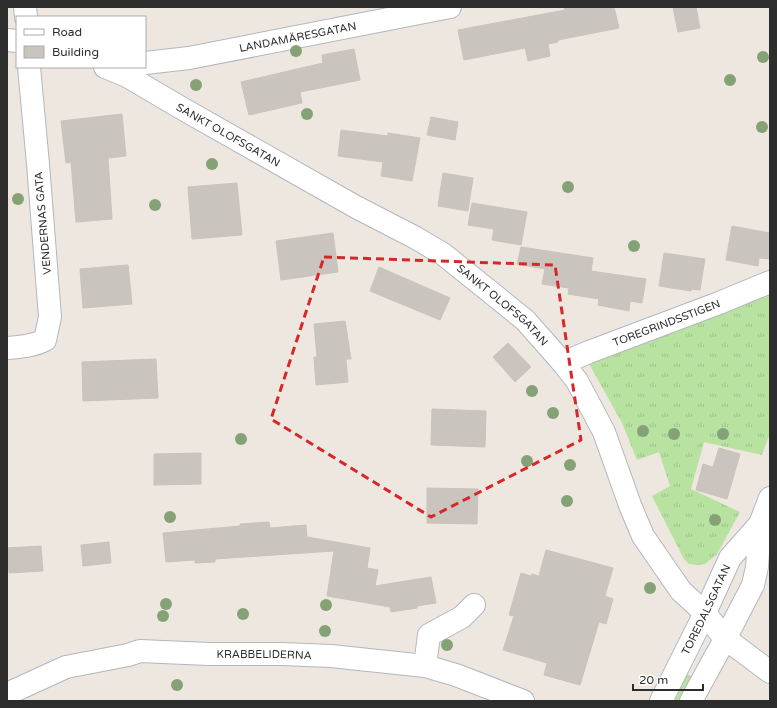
<svg xmlns="http://www.w3.org/2000/svg" width="777" height="708" viewBox="0 0 777 708" font-family="'Varela Round',sans-serif">
	<defs>
		<pattern id="grass-tufts" width="24" height="20" patternUnits="userSpaceOnUse"><rect width="24" height="20" fill="#b7e29f"/><path d="M3 7l-1-3M5 7V3M7 7l1-3M15 17l-1-3M17 17v-4M19 17l1-3" fill="none" stroke="#9ec289"/></pattern>
	</defs>
	<rect width="100%" height="100%" fill="#ede7e0"/>
	<path fill="url(#grass-tufts)" d="M770 288V433L762 455 704 442 691 489 740 512 717 554 705 564 697 565 689 564 684 559 652 496 670 486 659 452 637 460 622 423 588 362Z
		M685 674 695 678 683 701H671Z"/>
	<path fill="#c9c5be" stroke="#c9c3b9" d="M564 7H614L619 28 558 40V42L548 44 550 56 528 61 525 48 464 60 458 30 565 10Z
		M673 7H696L700 28 678 32Z
		M354 49 360 80 300 92 302 103 249 115 241 82 323 63 322 55Z
		M122 114 126 156 108 158 112 219 76 222 71 162 66 163 61 121Z
		M431 117 458 122 455 140 427 135Z
		M341 130 388 136V133L420 138 412 181 381 176 383 162 338 156Z
		M443 173 473 178 468 211 438 206Z
		M237 183 242 235 192 239 188 187Z
		M472 203 527 212 521 245 492 240 494 229 468 225Z
		M732 226 770 233V259L759 258 758 266 726 260Z
		M333 233 338 272 281 280 276 241Z
		M521 247 593 258 591 271 646 279 642 303 630 301 629 311 598 305 599 299 568 294 569 288 542 284 545 269 517 264Z
		M664 253 705 259 700 290 691 289V291L659 286Z
		M128 265 132 304 83 308 80 269Z
		M379 267 450 298 440 320 370 291Z
		M345 321 351 359H346L348 382 316 385 314 357H317L314 324Z
		M508 343 531 367 515 382 493 357Z
		M156 359 158 398 83 401 82 362Z
		M432 409 486 411 485 447 431 445Z
		M719 448 740 454 727 499 696 490 703 464 713 467Z
		M201 453V484L154 485V454Z
		M427 488 478 489 477 524 427 523Z
		M269 522 270 528 306 525 307 537 370 548 367 568 378 570 375 586 431 577 436 603 417 606V608L391 612 390 607 327 596 334 551 215 559V562L195 563V560L166 562 163 533 240 526V524Z
		M109 542 111 563 83 566 81 545Z
		M41 546 43 571 9 573 7 548Z
		M546 550 613 568 605 596 613 599 606 624 599 622 580 685 544 675 547 663 503 650 514 616 509 615 521 573 531 576 532 574 539 576Z"/>
	<g fill="none" stroke-linecap="round" stroke-linejoin="round">
		<g stroke="#b3b6bf" stroke-width="24">
			<g id="minor">
				<path d="M25 7 26 17"/>
				<path d="M7 40 17 41"/>
				<path id="s1" d="M145 63 189 58 450 7"/>
				<path id="s2" d="M105 67 127 76 183 109 356 207 416 238 443 254 525 320 563 363 577 381 604 432 630 505 643 536 681 591 705 613 725 639 734 645 770 672"/>
				<path d="M7 348C20 347 33 346 45 340L50 317 38 164 29 67"/>
				<path id="s3" d="M563 363 589 352 719 303 770 282"/>
				<path d="M425 666 429 635 462 617 474 605"/>
				<path id="s4" d="M7 694 66 667 128 655 140 651 209 654H282L331 656 425 666 456 675 523 701"/>
			</g>
		</g>
		<g stroke="#b3b6bf" stroke-width="24">
			<g id="tertiary">
				<path id="s5" d="M661 701 705 613 730 558 760 524"/>
				<path d="M691 701 725 639 753 585 757 567 760 524 770 498"/>
			</g>
		</g>
		<use href="#minor" stroke="#fff" stroke-width="22"/>
		<use href="#tertiary" stroke="#fff" stroke-width="22"/>
	</g>
	<g fill="#84a275">
		<circle cx="296" cy="51" r="6"/>
		<circle cx="763" cy="57" r="6"/>
		<circle cx="730" cy="80" r="6"/>
		<circle cx="196" cy="85" r="6"/>
		<circle cx="307" cy="114" r="6"/>
		<circle cx="762" cy="127" r="6"/>
		<circle cx="212" cy="164" r="6"/>
		<circle cx="568" cy="187" r="6"/>
		<circle cx="18" cy="199" r="6"/>
		<circle cx="155" cy="205" r="6"/>
		<circle cx="634" cy="246" r="6"/>
		<circle cx="532" cy="391" r="6"/>
		<circle cx="553" cy="413" r="6"/>
		<circle cx="643" cy="431" r="6"/>
		<circle cx="674" cy="434" r="6"/>
		<circle cx="723" cy="434" r="6"/>
		<circle cx="241" cy="439" r="6"/>
		<circle cx="527" cy="461" r="6"/>
		<circle cx="570" cy="465" r="6"/>
		<circle cx="567" cy="501" r="6"/>
		<circle cx="170" cy="517" r="6"/>
		<circle cx="715" cy="520" r="6"/>
		<circle cx="650" cy="588" r="6"/>
		<circle cx="166" cy="604" r="6"/>
		<circle cx="326" cy="605" r="6"/>
		<circle cx="243" cy="614" r="6"/>
		<circle cx="163" cy="616" r="6"/>
		<circle cx="325" cy="631" r="6"/>
		<circle cx="447" cy="645" r="6"/>
		<circle cx="177" cy="685" r="6"/>
	</g>
	<path fill="none" stroke="#d62828" stroke-width="3" stroke-dasharray="8 5" stroke-linejoin="round" d="M324 257 555 265 581 440 431 517 271 419Z"/>
	<g text-anchor="middle" dominant-baseline="central" stroke-width="3.5" stroke-linejoin="round" paint-order="stroke">
		<g font-size="11" fill="#2d2d2d" stroke="#fff">
			<text stroke="none"><textPath href="#s1" startOffset="155">LANDAMÄRESGATAN</textPath></text>
			<text stroke="none"><textPath href="#s2" startOffset="141">SANKT OLOFSGATAN</textPath></text>
			<text transform="translate(43 223) rotate(-95)">VENDERNAS GATA</text>
			<text stroke="none"><textPath href="#s2" startOffset="465">SANKT OLOFSGATAN</textPath></text>
			<text stroke="none"><textPath href="#s3" startOffset="111">TOREGRINDSSTIGEN</textPath></text>
			<text stroke="none"><textPath href="#s5" startOffset="102">TOREDALSGATAN</textPath></text>
			<text stroke="none"><textPath href="#s4" startOffset="265">KRABBELIDERNA</textPath></text>
		</g>
	</g>
	<rect width="777" height="708" fill="none" stroke="#2d2d2d" stroke-width="16"/>
	<rect x="16" y="16" width="130" height="52" fill="#ffffff" stroke="#ababab"/>
	<rect x="24" y="29" width="20" height="6" fill="#ffffff" stroke="#ababab"/>
	<text x="52" y="36" font-size="12" fill="#2d2d2d">Road</text>
	<rect x="24" y="46" width="20" height="12" fill="#c9c5be" stroke="#ababab"/>
	<text x="52" y="56" font-size="12" fill="#2d2d2d">Building</text>
	<path d="M633 684v6h70v-6" fill="none" stroke="#2d2d2d" stroke-width="2"/>
	<text x="639" y="684" font-size="12" fill="#2d2d2d" stroke="#ffffff" stroke-width="3" paint-order="stroke">20 m</text>
</svg>
